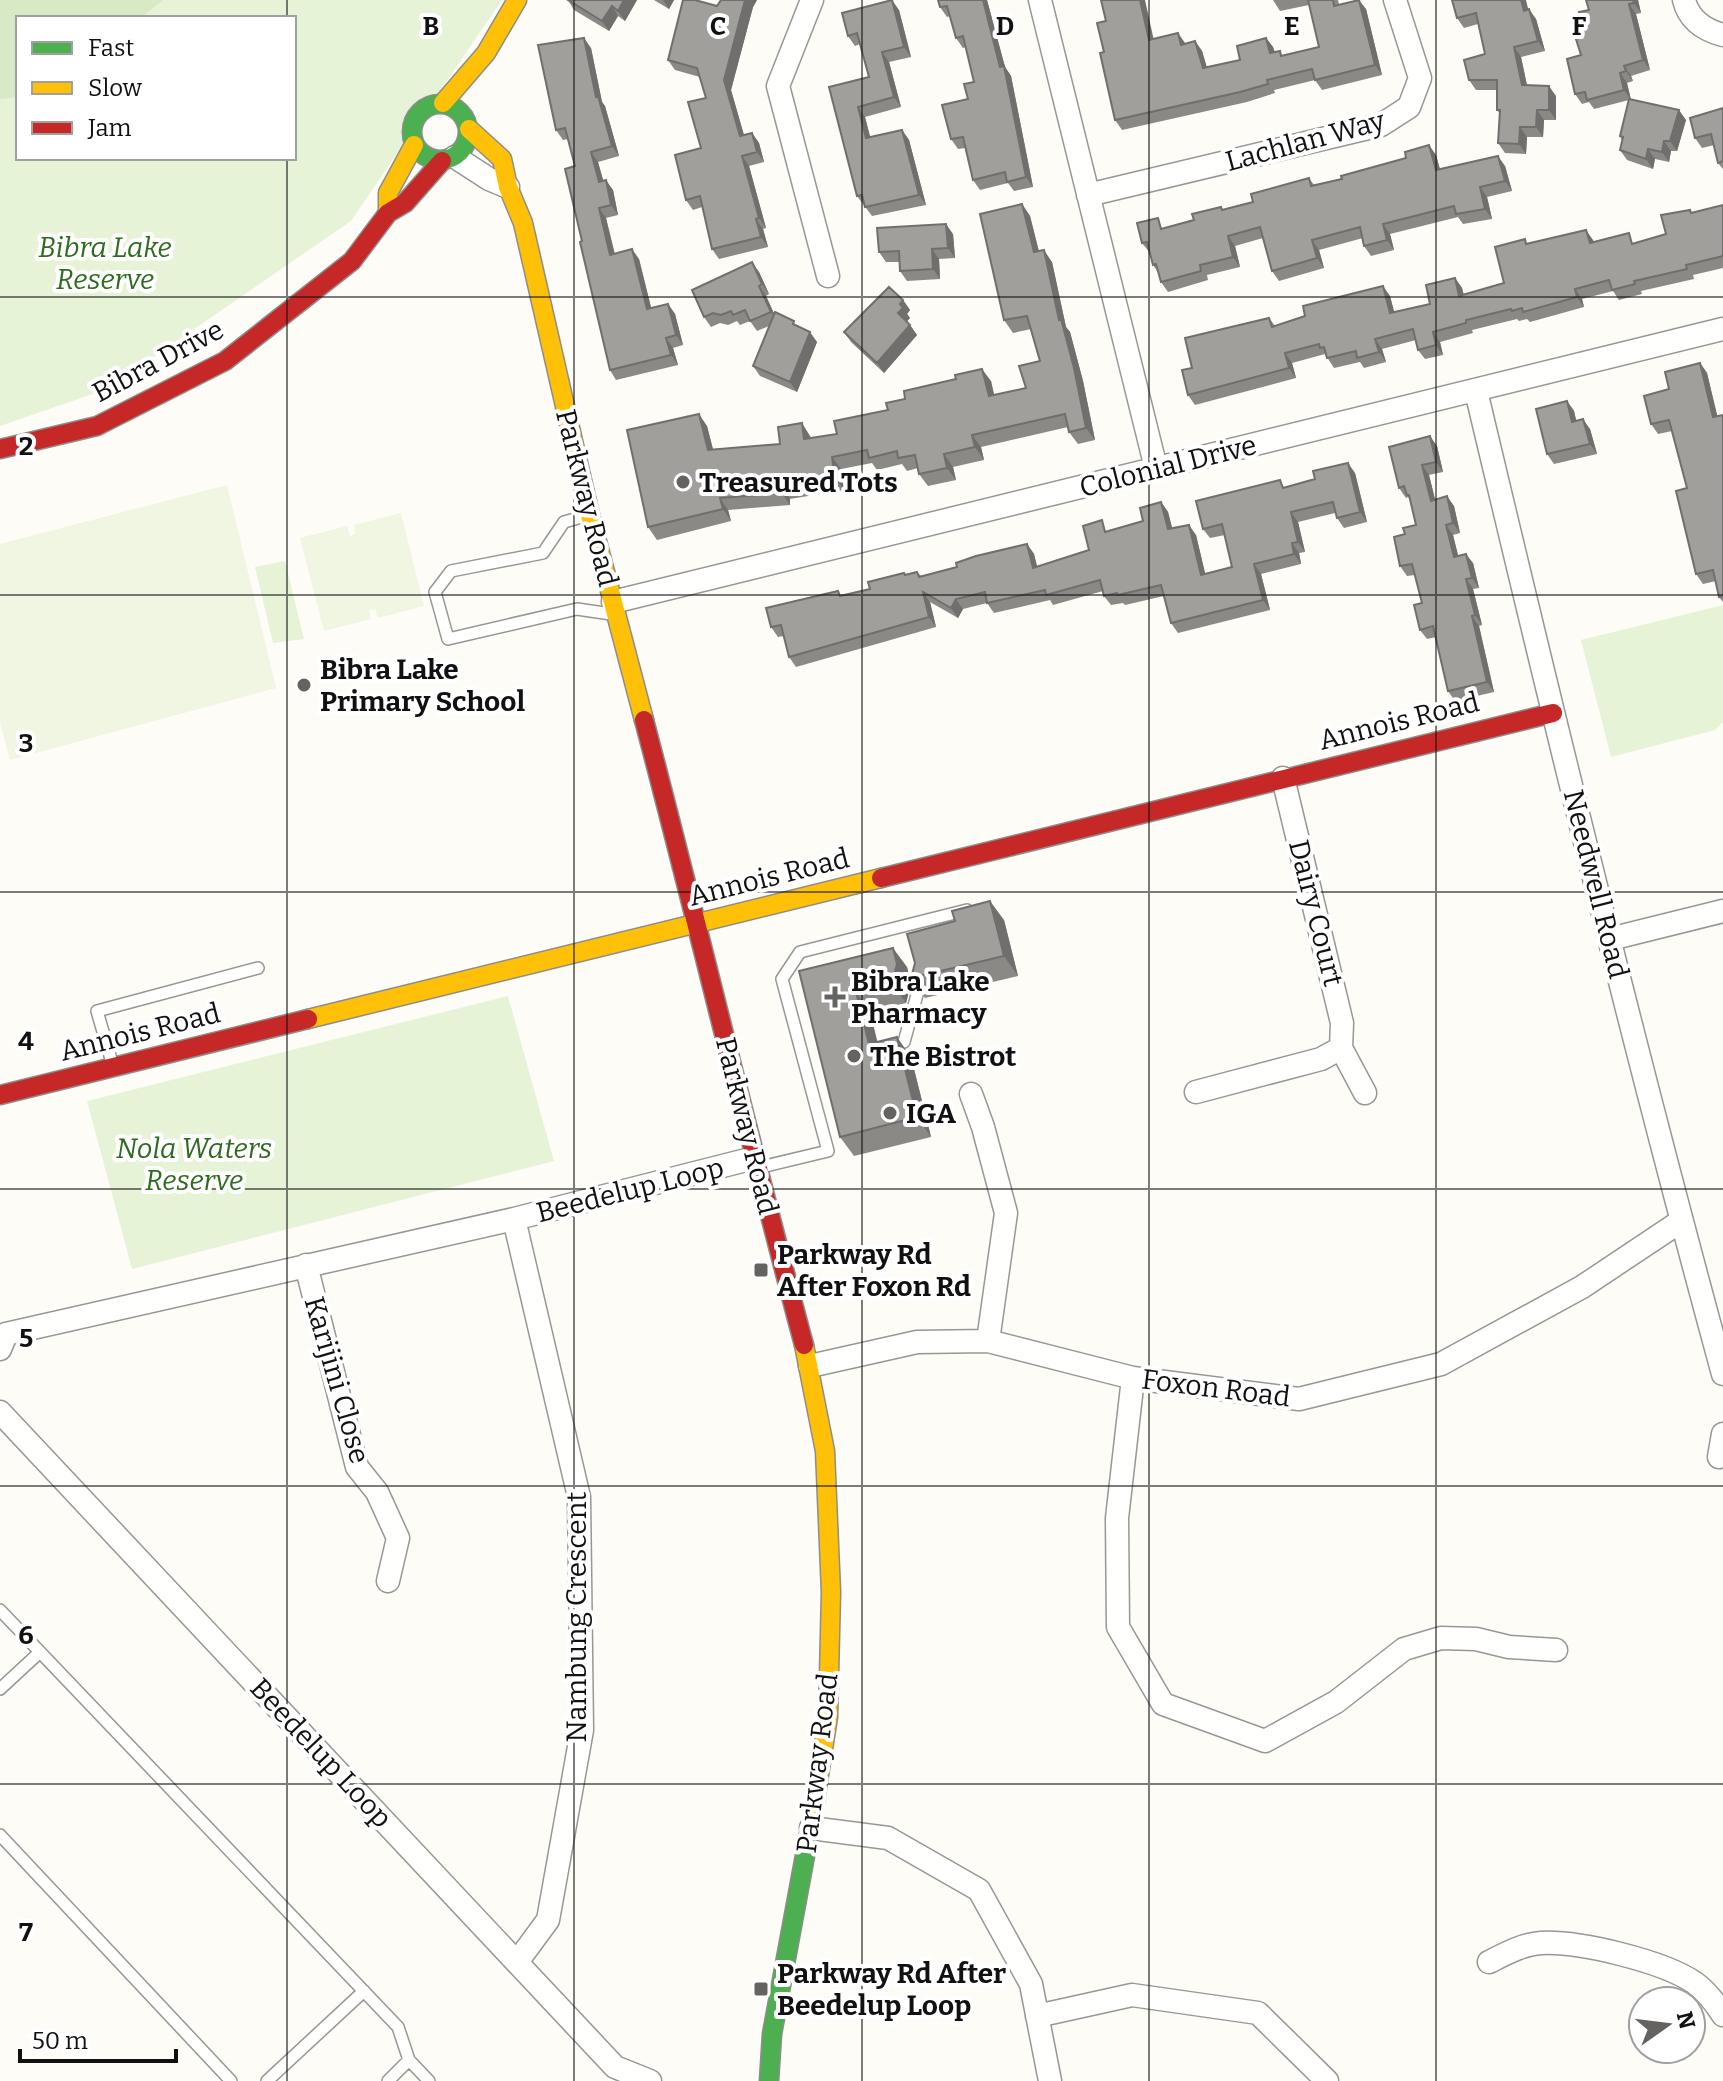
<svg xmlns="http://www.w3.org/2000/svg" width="1723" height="2081" viewBox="0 0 1723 2081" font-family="Bitter,serif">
	<rect width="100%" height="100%" fill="#fdfcf7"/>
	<path fill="#e7f3d7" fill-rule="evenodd" d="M0 0H502L351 221 107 389 0 426ZM18 18H294V158H18Z
		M285 561 304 639 273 643 255 567Z
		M1723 605V722L1715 730 1611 757 1581 640Z
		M508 996 554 1161 132 1269 87 1101Z"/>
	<path fill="#d8eac5" d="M0 0H163L141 18H18V97L0 99Z"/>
	<path fill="#f0f6e1" d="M227 485 276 688 10 760 0 722V544Z
		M401 513 424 606 378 618 375 609 369 610 371 619 324 631 300 538 347 526 350 536 355 534 354 525Z"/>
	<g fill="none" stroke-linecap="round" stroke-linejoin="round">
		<g stroke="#979795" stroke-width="14">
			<path id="lane" d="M589 515 564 522 543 553 451 571 435 592 448 639 577 609 611 614
				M904 1042 920 984 918 977
				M113 1066 97 1011 258 968
				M757 1168 828 1151 782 979 800 952 967 910
				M0 1610 398 2027 409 2060 429 2081
				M0 1689 40 1652
				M0 1835 231 2081
				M267 2081 364 1991
				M388 2081 409 2060"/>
		</g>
		<g stroke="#979795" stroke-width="25">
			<path id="street" d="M812 0 778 86 828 276
				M1040 0 1156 468
				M1684 0C1689 20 1704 30 1723 35
				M455 157 489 179 508 187
				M1088 195 1381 125 1409 107 1420 78 1395 0
				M1476 391C1554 720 1634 1048 1723 1374
				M613 602 1723 329
				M1610 939 1723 911
				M1341 1048 1365 1093
				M1196 1092 1321 1059 1341 1048 1342 1023 1283 778
				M971 1094 983 1127 1006 1213 988 1341
				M514 1219 579 1497 582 1730 548 1920 517 1962
				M306 1265 357 1467 377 1492 398 1538 388 1581
				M0 1349 6 1334 514 1219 754 1158
				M810 1366 917 1342 988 1341 1133 1378 1299 1399 1441 1364 1582 1287 1681 1221
				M1133 1378 1117 1518 1118 1627 1163 1704 1265 1741 1336 1702 1404 1649 1441 1638 1476 1639 1509 1647 1556 1650
				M0 1412 615 2067 650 2081
				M1719 1457 1723 1434
				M811 1828 888 1838 979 1890 1031 1984 1050 2081
				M1489 1962C1505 1954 1523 1944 1541 1943 1579 1941 1663 1961 1695 1983 1706 1991 1716 2004 1723 2015
				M1037 2016 1132 1995 1258 2013 1327 2081"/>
		</g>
		<g stroke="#8e8d8b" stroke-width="21">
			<path id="fast" d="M412 132a28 28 0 1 1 56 0a28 28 0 1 1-56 0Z
				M769 2081 772 2034 814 1807"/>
		</g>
		<g stroke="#8e8d8b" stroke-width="21">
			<path id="slow" d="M443 103 486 53 517 0
				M469 129 502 159 508 187 523 223 590 515 644 720
				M388 213V193L414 145
				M308 1019 881 878
				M804 1345 825 1451 831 1592 828 1717 814 1807"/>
		</g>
		<g stroke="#8e8d8b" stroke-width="21">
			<path id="jam" d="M0 449 97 426 225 361 352 261 388 213 405 203 442 161
				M644 720C699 928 748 1137 804 1345
				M881 878 1553 713
				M0 1095 308 1019"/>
		</g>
		<use href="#lane" stroke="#fffffe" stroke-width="11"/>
		<use href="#street" stroke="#fffffe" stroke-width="22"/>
		<use href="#fast" stroke="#4caf50" stroke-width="18"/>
		<use href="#slow" stroke="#ffc107" stroke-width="18"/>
		<use href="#jam" stroke="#c62828" stroke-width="18"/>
	</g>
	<path fill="#8a8986" d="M568 0H637L625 21 618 16 609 31 574 10Z
		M654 0H674L669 9Z
		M721 0H757L753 7 731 90 744 135 752 133 759 143 764 162 749 166 766 228 763 229 768 247 719 259 712 249 702 207 693 210 686 200 701 148 706 98 700 77 675 70 668 60 717 6Z
		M938 0H987L1005 67 1011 76 1033 187 1014 191 1008 183 980 190 973 180 965 148 958 149 951 139 974 82 966 47 963 48 956 38 950 16 947 17 940 7Z
		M1273 0H1338L1339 4 1366 9 1382 75 1322 90 1315 80 1274 90 1275 93 1247 102 1122 130 1115 120 1104 52 1106 21 1154 39 1185 43V44L1195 41 1202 51 1207 68 1240 60 1266 38 1273 47 1275 52 1283 56 1319 47 1309 5 1280 11Z
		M1452 0 1528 10 1536 19 1545 51 1521 57 1527 85 1556 96V120H1544L1543 137H1527L1526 154 1505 153 1498 143 1500 114 1497 110V90H1476L1469 80 1485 54 1478 24 1464 28 1457 18Z
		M1638 0 1641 13 1636 14 1650 70 1631 76 1633 81 1627 83 1631 100 1686 120 1677 151H1671L1669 162 1655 159 1653 169 1627 160 1620 150 1622 140 1620 136 1629 100 1594 109 1589 102 1582 104 1575 94 1589 10Z
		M899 10 911 57 889 62 901 107 865 117 870 137 902 130 909 140 926 205 872 216 857 196 829 87 869 77 860 44 855 46 848 36Z
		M591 48 602 102 605 106 619 156 598 162 603 180 613 190 618 215 606 218 615 254 639 259 651 308 668 304 675 314 683 345 673 348 678 365 616 380 610 370 582 241 575 166 568 139 563 140 556 130Z
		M1723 108V169L1718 163 1714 145 1702 148 1695 138Z
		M1436 155 1440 170 1505 166 1512 191 1487 197 1492 219 1463 224 1458 217 1390 234 1394 250 1371 256 1364 246 1363 238 1319 250 1324 268 1279 281 1272 271 1263 238 1235 246 1240 267 1207 275 1208 280 1168 292 1161 282 1158 272 1153 265 1150 253 1142 243 1165 228 1253 202 1309 178 1314 185Z
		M1022 204 1030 216 1039 251 1052 262 1066 327 1070 332 1083 381 1095 440 1078 444 1069 432 1068 427 981 447 984 460 953 467 956 480 928 486 919 474 918 468 907 471 902 464 877 470 872 463 841 469 844 490 790 499V505L728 510 731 521 657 540 648 527 707 426 713 449 780 444 810 436 811 438 837 434 888 410 991 381 994 395 1026 388 1040 361 1031 329 1013 333 1004 320Z
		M1723 205V268L1693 275 1694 279 1641 291 1642 294 1619 300 1613 291 1582 299 1584 307 1530 322 1527 319 1519 321 1517 319 1472 330 1473 333 1440 342 1443 355 1425 359 1418 350 1416 340 1382 349 1386 362 1364 368 1360 362 1334 368 1325 354 1292 363 1296 378 1195 405 1188 395 1192 368 1269 318 1275 326 1305 316 1390 296 1394 312 1430 304 1455 278 1462 288 1464 295 1504 283 1528 244 1593 240 1594 242 1636 243 1666 234 1692 213Z
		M953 234 955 258 939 259 940 279 907 281 900 271V262H886L879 252Z
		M759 272 769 294 766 296 774 314 798 327 817 342 797 392 760 376 753 366 769 326 757 331 750 321 740 325 737 321 728 325 720 323 711 327 704 317Z
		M903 300 910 310 907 314 910 318 907 321 917 335 884 373 851 342 844 332Z
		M1700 363 1707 373 1717 416 1723 415V602L1719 597 1716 581 1703 584 1696 574 1687 488 1672 431 1658 434 1651 424 1669 389Z
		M1567 401 1574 411 1576 421 1590 429 1597 454 1554 464 1547 454Z
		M1437 446 1443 472 1429 475 1435 500 1454 506 1460 533 1453 535 1458 556 1473 563 1479 588 1473 589 1482 625 1479 626 1494 692 1455 701 1448 691 1436 637 1427 639 1420 630 1422 603 1415 575 1407 576 1400 566 1405 534 1416 525 1411 501 1408 497 1406 498 1399 488Z
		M1355 473 1367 522 1344 528 1337 518 1335 513 1298 522 1305 552 1299 553 1301 564 1261 574 1270 610 1178 633 1171 623 1164 596 1125 605 1123 603 1111 605 1104 596 1103 591 1053 605 1050 600 994 613 987 603 963 609 958 618 930 602 936 627 796 667 789 657 784 636 778 637 771 627 842 596 870 589 917 572 921 576 957 567 1027 544 1034 554 1037 567 1089 550 1109 530 1143 521 1161 502 1168 512 1172 528 1196 535 1205 574 1232 567 1225 535 1210 538 1203 529 1285 487Z
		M1004 920 1018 976 925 998 911 978Z
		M907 967 911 984 906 1003 870 1012 877 1042 911 1057 931 1137 854 1156 840 1137 799 971Z"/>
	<path fill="#716f6d" d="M624 0H637L625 21 618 11Z
		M663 0H674L669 9Z
		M745 0H757L753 7 731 90 747 146 740 136 724 80Z
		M892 0 899 10 911 57 904 47Z
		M983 0H987L1005 67 1011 76 1033 187 1026 177 1000 67Z
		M1140 0H1145L1156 50 1149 40Z
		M1359 0 1366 9 1382 75 1375 65Z
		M1521 0H1526L1531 21 1524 11Z
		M1633 0H1638L1641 13 1634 3Z
		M1629 4 1636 14 1650 70 1643 60Z
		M612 6 618 16 609 31 602 21Z
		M1529 9 1536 19 1545 51 1538 41Z
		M1178 33 1185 43 1188 55 1181 45Z
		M584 38 591 48 602 102 605 106 619 156 612 146 596 97Z
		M1266 38 1273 47 1277 63 1270 53Z
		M1195 41 1202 51 1210 78 1203 68Z
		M1514 47 1521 57 1529 95 1522 85Z
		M882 52 889 62 901 107 894 97Z
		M1624 66 1631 76 1633 81 1626 71Z
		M1620 73 1627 83 1631 100 1624 90Z
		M1549 86 1556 96V120L1549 110Z
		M858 107 865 117 873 148 866 138Z
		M1537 110 1544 120 1543 137 1536 127Z
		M1679 110 1686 120 1677 151 1670 141Z
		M1520 127 1527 137 1526 154 1519 144Z
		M902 130 909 140 926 205 919 195Z
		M752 133 759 143 764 162 757 152Z
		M1664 141 1671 151 1669 162 1662 152Z
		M1429 145 1436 155 1443 180 1436 170Z
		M1648 149 1655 159 1653 169 1646 159Z
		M591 152 598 162 606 191 599 182Z
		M742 156 749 166 766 228 759 218Z
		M1498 156 1505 166 1512 191 1505 181Z
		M606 180 613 190 618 215 611 205Z
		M1480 187 1487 197 1492 219 1485 209Z
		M1022 204 1030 216 1042 265 1034 252Z
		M599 208 606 218 617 265 610 255Z
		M756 219 763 229 768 247 761 237Z
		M946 224 953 234 955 258 948 248Z
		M1383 224 1390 234 1394 250 1387 240Z
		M1586 230 1593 240 1597 253 1590 243Z
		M1228 236 1235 246 1240 267 1233 257Z
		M1312 240 1319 250 1324 268 1317 258Z
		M632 249 639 259 654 319 647 309Z
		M932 249 939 259 940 279 933 269Z
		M1044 250 1052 262 1066 327 1070 332 1083 381 1095 440 1086 428 1059 320Z
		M752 262 759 272 769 294 762 284Z
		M1455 278 1462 288 1466 306 1459 296Z
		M759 286 766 296 778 322 771 312Z
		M1383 286 1390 296 1397 323 1390 313Z
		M1575 289 1582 299 1584 307 1577 297Z
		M903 300 910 310 907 314 910 318 905 323 898 313 900 304Z
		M668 304 675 314 683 345 676 335Z
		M910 325 917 335 884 373 877 363Z
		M810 332 817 342 797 392 790 382Z
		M1433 332 1440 342 1443 355 1436 345Z
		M666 338 673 348 678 365 671 355Z
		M1375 339 1382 349 1386 362 1379 352Z
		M1285 353 1292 363 1296 378 1289 368Z
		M1700 363 1707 373 1720 427 1713 417Z
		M982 369 991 381 997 408 989 396Z
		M1567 401 1574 411 1579 432 1572 422Z
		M699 414 707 426 716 462 708 450Z
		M1583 419 1590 429 1597 454 1590 444Z
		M802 423 810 436 813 451 804 439Z
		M972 435 981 447 984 460 975 447Z
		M1430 436 1437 446 1443 472 1436 462Z
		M944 454 953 467 956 480 947 468Z
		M832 457 841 469 844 490 835 478Z
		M1348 463 1355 473 1367 522 1360 512Z
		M1422 465 1429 475 1438 511 1431 501Z
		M781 486 790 499V505L782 493Z
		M1447 496 1454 506 1460 533 1453 523Z
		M720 498 728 510 731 521 723 509Z
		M1161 502 1168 512 1175 539 1168 529Z
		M1291 512 1298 522 1305 552 1298 542Z
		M1189 525 1196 535 1208 585 1201 575Z
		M1446 525 1453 535 1461 567 1454 557Z
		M1292 543 1299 553 1301 564 1294 554Z
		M1027 544 1034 554 1040 578 1033 568Z
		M1466 554 1473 563 1479 588 1472 578Z
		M1254 564 1261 574 1270 610 1263 600Z
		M1466 579 1473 589 1482 625 1475 615Z
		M923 592 930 602 936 627 929 617Z
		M956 599 963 609 958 618 951 608Z
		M1472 616 1479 626 1494 692 1487 682Z
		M990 901 1004 920 1018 976 1004 956Z
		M893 948 907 967 911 984 906 1003 892 983Z
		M856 992 870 1012 883 1064 869 1044Z
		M897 1037 911 1057 931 1137 917 1117Z"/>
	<path fill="#a19f9c" stroke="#716f6d" stroke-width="2" d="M568 0H624L618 11 612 6 602 21Z
		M683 0H695L717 6 721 0H745L724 80 740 136 752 133 757 152 742 156 759 218 756 219 761 237 712 249 700 196 686 200 675 155 701 148 688 102 706 98 697 68 668 60Z
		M892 0 904 47 882 52 894 97 858 107 866 138 902 130 919 195 865 207 862 195 857 196 829 87 869 77 857 33 848 36 842 13Z
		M938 0H983L1000 67 1004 66 1026 177 1007 182 1005 172 973 180 963 137 951 139 942 105 968 99 964 84 974 82 963 36 956 38 947 6 940 7Z
		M1101 0H1140L1149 40 1178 33 1181 45 1195 41 1203 68 1240 60 1237 46 1266 38 1270 53 1280 51 1281 56 1319 47 1308 0H1333L1334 6 1359 0 1375 65 1315 80 1312 69 1267 80 1268 84 1240 92 1115 120 1100 53 1104 52 1097 23 1106 21Z
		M1452 0H1521L1524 11 1529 9 1538 41 1514 47 1522 85 1549 86V110H1537L1536 127H1520L1519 144 1498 143 1500 110H1497V80H1469L1464 60 1485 54 1476 13 1457 18Z
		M1586 0H1633L1634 3 1629 4 1643 60 1624 66 1626 71 1620 73 1624 90 1587 100 1585 92 1575 94 1567 59 1581 55 1576 39 1584 36 1579 12 1589 10Z
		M584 38 596 97 598 96 612 146 591 152 599 182 606 180 611 205 599 208 610 255 632 249 647 309 668 304 676 335 666 338 671 355 610 370 580 242 582 241 565 169 575 166 565 128 556 130 538 45Z
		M1629 99 1679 110 1670 141H1664L1662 152 1648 149 1646 159 1620 150 1623 137 1620 136Z
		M1723 108V161L1718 163 1711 134 1695 138 1690 118Z
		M1429 145 1436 170 1498 156 1505 181 1480 187 1485 209 1456 214 1454 206 1383 224 1387 240 1364 246 1360 227 1312 240 1317 258 1272 271 1260 227 1228 236 1233 257 1200 265 1201 271 1161 282 1156 264 1153 265 1147 242 1142 243 1137 223 1158 218 1161 229 1194 220 1192 214 1221 207 1222 210 1253 202 1251 194 1309 178 1311 186 1342 179 1341 176 1406 158 1405 152Z
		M1022 204 1034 252 1044 250 1059 320 1061 319 1074 368 1086 428 1069 432 1065 414 972 435 975 447 944 454 947 468 919 474 915 455 898 458 897 451 869 458 867 450 832 457 835 478 781 486 782 493 720 498 723 509 648 527 627 430 699 414 708 450 780 444 778 427 802 423 804 439 837 434 834 421 888 410 886 403 905 399 904 391 956 379 955 375 982 369 989 396 1026 388 1019 366 1040 361 1027 316 1004 320 980 214Z
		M1723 205V256L1686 265 1687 269 1634 281 1635 284 1612 290 1609 280 1575 289 1577 297 1523 312 1522 308 1512 311 1511 309 1466 320V323L1433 332 1436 345 1418 350 1413 329 1375 339 1379 352 1357 358 1356 351 1327 358 1324 347 1320 348 1319 344 1285 353 1289 368 1188 395 1182 370 1192 368 1185 338 1269 318 1272 327 1305 316 1303 306 1383 286 1390 313 1430 304 1426 285 1455 278 1459 296 1504 283 1495 247 1525 239 1526 244 1586 230 1590 243 1629 233 1632 244 1666 234 1661 215 1690 210 1691 213Z
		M946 224 948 248 932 249 933 269 900 271 899 251 879 252 877 228Z
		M752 262 762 284 759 286 771 312 750 321 745 310 733 315 731 311 721 315 713 313 704 317 692 290Z
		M889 287 903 300 900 304 903 308 898 313 910 325 877 363 844 332Z
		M775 312 794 321 793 324 810 332 790 382 753 366Z
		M1700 363 1713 417 1723 415V596L1719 597 1713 570 1696 574 1676 491 1687 488 1669 420 1651 424 1644 396 1669 389 1665 372Z
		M1567 401 1572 422 1583 419 1590 444 1547 454 1536 409Z
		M1430 436 1436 462 1422 465 1431 501 1447 496 1453 523 1446 525 1454 557 1466 554 1472 578 1466 579 1475 615 1472 616 1487 682 1448 691 1433 626 1420 630 1414 605 1422 603 1412 564 1400 566 1394 537 1405 534 1403 528 1416 525 1409 495H1407L1404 486 1399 488 1389 447Z
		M1348 463 1360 512 1337 518 1333 502 1291 512 1298 542 1292 543 1294 554 1254 564 1263 600 1171 623 1161 585 1118 595 1117 593 1104 596 1100 580 1046 595 1045 590 987 603 985 592 956 599 951 608 923 592 929 617 789 657 781 625 771 627 766 608 838 591 840 596 870 589 868 582 904 573 905 575 917 572 919 577 957 567 956 563 976 556 1027 544 1033 568 1089 550 1083 526 1102 520 1105 532 1143 521 1140 508 1161 502 1168 529 1189 525 1201 575 1232 567 1222 524 1203 529 1196 501 1280 480 1283 488 1315 479 1313 471Z
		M990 901 1004 956 911 978 915 963 907 934 955 921 952 911Z
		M893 948 897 964 892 983 856 992 869 1044 897 1037 917 1117 840 1137 799 971Z"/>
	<path fill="none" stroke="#111" stroke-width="2" stroke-opacity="0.55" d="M287 0V18M574 0V2081M862 0V2081M1149 0V2081M1436 0V2081M287 158V2081M0 297H1723M0 595H1723M0 892H1723M0 1189H1723M0 1486H1723M0 1784H1723"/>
	<g fill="#646362" stroke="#fff" stroke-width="3">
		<circle cx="683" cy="482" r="8"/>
		<circle cx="304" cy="685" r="8"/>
		<path d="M831 985h8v8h8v8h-8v8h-8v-8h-8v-8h8z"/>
		<circle cx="854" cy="1056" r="8"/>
		<circle cx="890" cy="1113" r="8"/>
		<rect x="753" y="1262" width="16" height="16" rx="4"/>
		<rect x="753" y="1981" width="16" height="16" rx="4"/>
	</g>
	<g text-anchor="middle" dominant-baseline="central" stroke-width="8" stroke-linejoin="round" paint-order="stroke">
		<g font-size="28" fill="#111" stroke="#fff">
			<text transform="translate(1305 141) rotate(-15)">Lachlan Way</text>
			<text transform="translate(158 361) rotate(-28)">Bibra Drive</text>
			<text transform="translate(1168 466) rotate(-14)">Colonial Drive</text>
			<text transform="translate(587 498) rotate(76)">Parkway Road</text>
			<text transform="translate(1399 721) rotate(-14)">Annois Road</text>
			<text transform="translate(769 877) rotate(-14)">Annois Road</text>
			<text transform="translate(1596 884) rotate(76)">Needwell Road</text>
			<text transform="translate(1316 913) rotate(76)">Dairy Court</text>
			<text transform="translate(140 1032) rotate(-14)">Annois Road</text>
			<text transform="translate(747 1126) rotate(76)">Parkway Road</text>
			<text transform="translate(630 1190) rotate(-14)">Beedelup Loop</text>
			<text transform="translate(337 1380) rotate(74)">Karijini Close</text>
			<text transform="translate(1216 1388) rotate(7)">Foxon Road</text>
			<text transform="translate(576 1617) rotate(-90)">Nambung Crescent</text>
			<text transform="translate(321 1753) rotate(47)">Beedelup Loop</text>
			<text transform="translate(817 1763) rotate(-83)">Parkway Road</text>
		</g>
		<g font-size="28" font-style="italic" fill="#2f6b1f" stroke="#fff">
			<text x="105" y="247">Bibra Lake<tspan x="105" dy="32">Reserve</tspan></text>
			<text x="194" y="1148">Nola Waters<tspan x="194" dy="32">Reserve</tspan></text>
		</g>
		<g font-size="28" font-weight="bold" fill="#111" stroke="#fff" text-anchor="start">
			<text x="699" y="482">Treasured Tots</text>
			<text x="320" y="669">Bibra Lake<tspan x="320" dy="32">Primary School</tspan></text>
			<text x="851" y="981">Bibra Lake<tspan x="851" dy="32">Pharmacy</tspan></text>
			<text x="870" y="1056">The Bistrot</text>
			<text x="906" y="1113">IGA</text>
			<text x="777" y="1254">Parkway Rd<tspan x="777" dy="32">After Foxon Rd</tspan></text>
			<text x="777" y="1973">Parkway Rd After<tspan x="777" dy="32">Beedelup Loop</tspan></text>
		</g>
	</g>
	<g font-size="26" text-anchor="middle" font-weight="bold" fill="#111" stroke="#fff" stroke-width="8" stroke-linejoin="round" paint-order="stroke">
		<text x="431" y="35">B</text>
		<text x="718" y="35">C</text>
		<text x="1005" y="35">D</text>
		<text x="1292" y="35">E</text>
		<text x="1579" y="35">F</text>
		<text x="26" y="455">2</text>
		<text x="26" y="752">3</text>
		<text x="26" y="1050">4</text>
		<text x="26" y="1347">5</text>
		<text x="26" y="1644">6</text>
		<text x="26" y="1941">7</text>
	</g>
	<rect x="16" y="16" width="280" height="144" fill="#ffffff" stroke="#a0a0a0" stroke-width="2"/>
	<rect x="32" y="42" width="40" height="12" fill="#4caf50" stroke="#a0a0a0" stroke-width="2"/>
	<text x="88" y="56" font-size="24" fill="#111111">Fast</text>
	<rect x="32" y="82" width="40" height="12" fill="#ffc107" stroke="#a0a0a0" stroke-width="2"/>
	<text x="88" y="96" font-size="24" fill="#111111">Slow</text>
	<rect x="32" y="122" width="40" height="12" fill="#c62828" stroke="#a0a0a0" stroke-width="2"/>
	<text x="88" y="136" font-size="24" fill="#111111">Jam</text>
	<g transform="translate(1667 2025) rotate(76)"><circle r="38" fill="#ffffff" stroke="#a0a0a0" stroke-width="2"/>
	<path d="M0-6L14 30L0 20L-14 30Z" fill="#646362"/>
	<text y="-12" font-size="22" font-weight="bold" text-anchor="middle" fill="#111111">N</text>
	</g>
	<path d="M20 2049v12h156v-12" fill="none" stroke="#111111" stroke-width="4"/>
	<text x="32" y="2049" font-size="24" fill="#111111" stroke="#ffffff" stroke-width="6" paint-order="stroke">50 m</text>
</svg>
